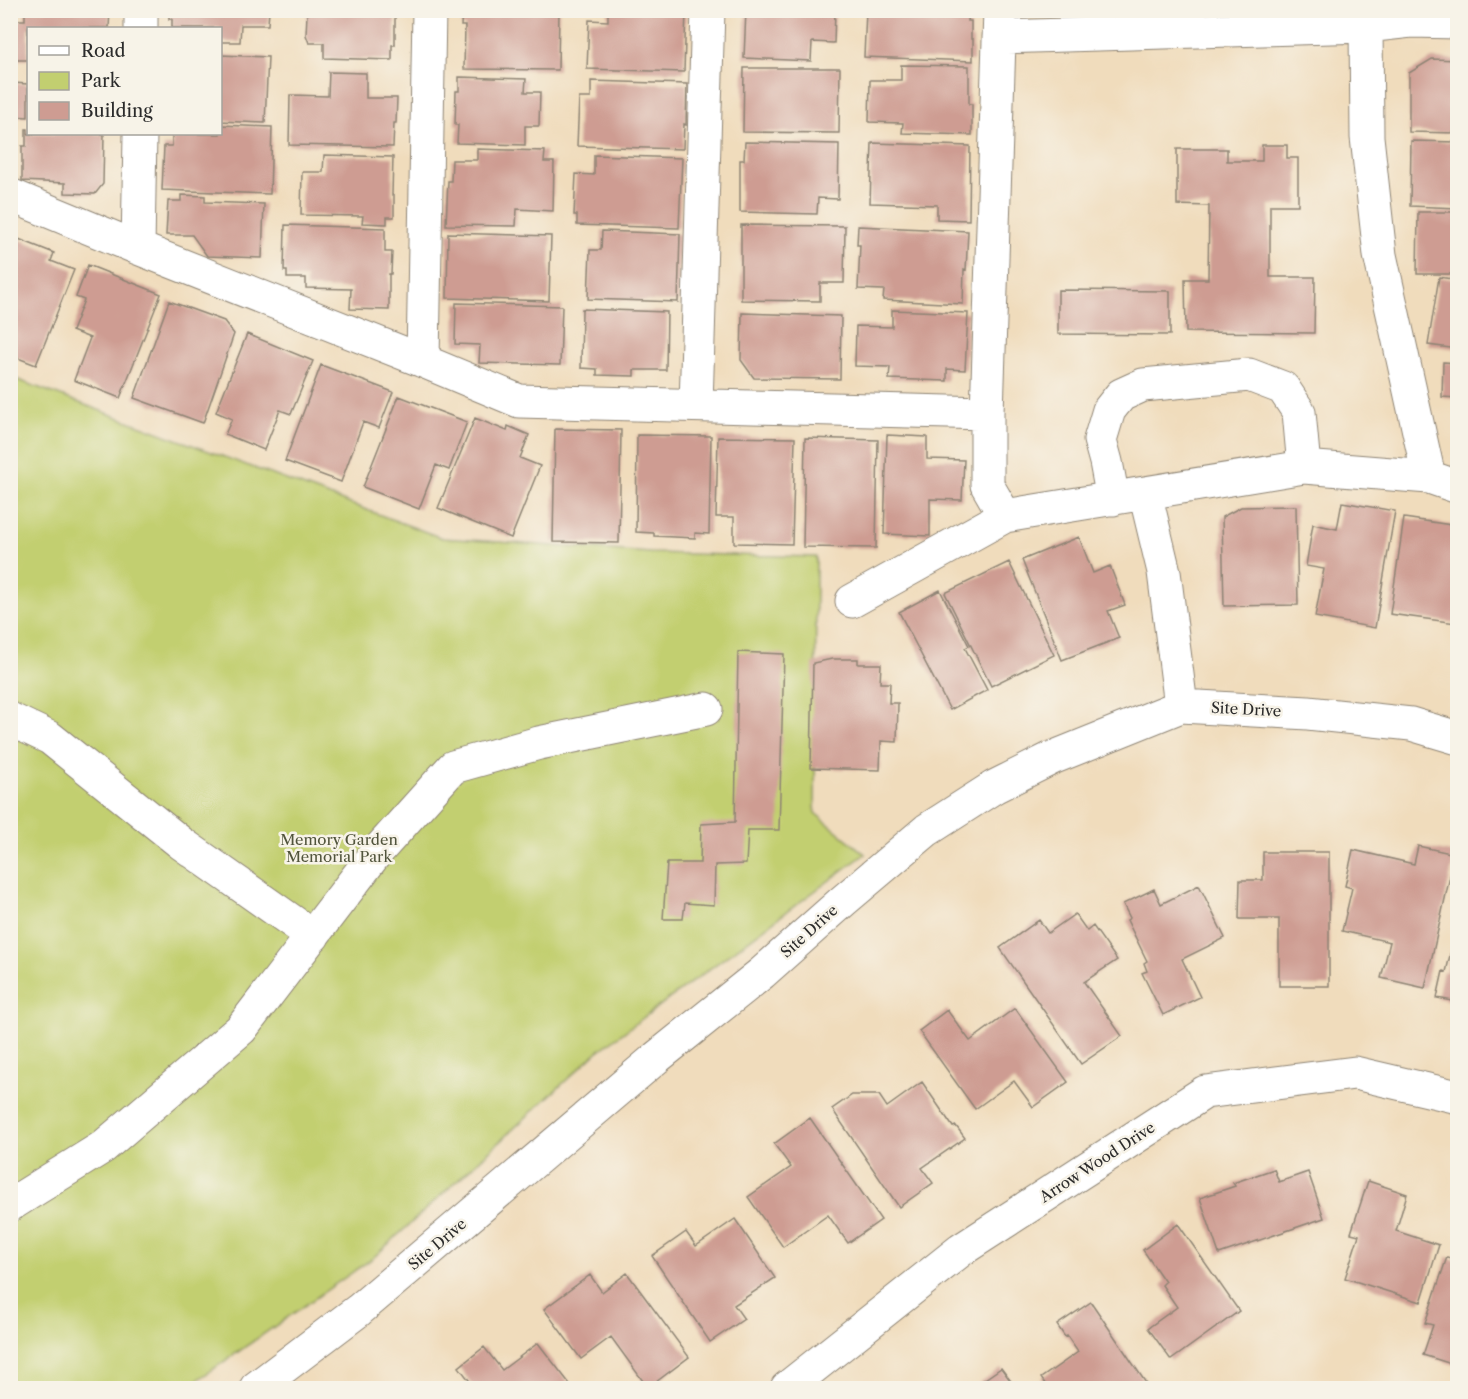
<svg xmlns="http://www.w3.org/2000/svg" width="1468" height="1399" viewBox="0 0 1468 1399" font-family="'Libre Caslon Text',serif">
	<rect width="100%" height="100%" fill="#f7f3e8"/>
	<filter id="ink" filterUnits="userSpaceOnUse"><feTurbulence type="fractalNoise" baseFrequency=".0167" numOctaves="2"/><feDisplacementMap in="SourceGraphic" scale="12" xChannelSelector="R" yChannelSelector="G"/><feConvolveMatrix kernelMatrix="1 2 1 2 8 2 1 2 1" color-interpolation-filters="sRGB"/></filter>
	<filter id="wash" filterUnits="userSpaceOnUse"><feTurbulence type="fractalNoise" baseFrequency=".008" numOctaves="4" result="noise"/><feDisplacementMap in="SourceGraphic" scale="24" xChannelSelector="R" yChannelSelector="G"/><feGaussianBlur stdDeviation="1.35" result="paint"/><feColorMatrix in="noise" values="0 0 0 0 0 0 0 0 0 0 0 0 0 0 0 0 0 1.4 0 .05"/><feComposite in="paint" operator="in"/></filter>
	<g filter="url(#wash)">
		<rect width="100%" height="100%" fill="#f0dcbc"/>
		<path fill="#c2cf70" stroke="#767d4e" stroke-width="1.5" d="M10 377 442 538 651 553 816 557 815 813 865 854 597 1052 373 1258 186 1388H11Z"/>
		<g id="blocks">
			<path fill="#ce9c92" d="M25 10H110L109 28H28V60H10L12 20H25Z
				M169 10H269L268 25H241L240 42H220V28H172V19H169Z
				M309 10H395V45H392V60L324 58V43H309L306 35 307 15Z
				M462 10H559L558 70 464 69 465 26H461Z
				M608 10H686L684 72 587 69 589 20 608 21Z
				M746 10H835L834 43 812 42 811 61 744 58Z
				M866 10H969L968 21H971V39H973V61L864 57Z
				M220 55 268 57 265 123 220 121Z
				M1432 59 1458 60V133L1409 132V73Z
				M901 65 969 66V104H972V135L902 133 903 123 869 122 870 80H901Z
				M744 68H840L839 133 743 132Z
				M329 72 366 73V98H397L396 123H394L393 147 289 145 290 95 328 96Z
				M459 77 526 79 525 92H540L539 126H525V145L457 143 458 125H455L456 91H459Z
				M591 81 687 84 686 125 684 124 683 149 577 146 579 98H591Z
				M12 83 28 84V117L11 116Z
				M220 125 272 127 270 194 162 190 164 146H172V134H220Z
				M26 129H28V134H104L103 184 95 194 65 193V183L22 181V146H26Z
				M1411 141 1458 142V208L1410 206Z
				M745 142 839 144 838 199 818 198 817 214 740 212V160H744Z
				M872 143 970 146 969 220 937 219V205L870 203Z
				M1262 145H1287V158H1298V205H1270V277H1315L1314 333 1186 332 1185 279H1208L1209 206 1177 205V149H1227V161H1262Z
				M477 149 545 151 544 162H554L553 211 517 209 516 226 446 225 448 181H451L452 160H477Z
				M324 155 393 157 392 195H394V217H387V224L362 223 363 216 301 215 302 172H323Z
				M594 155 682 158 679 228 577 225V215H574L576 174 594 175Z
				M181 195 205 196V202L264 204 262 258 207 256 192 235H166L168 201H181Z
				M1418 212H1458V274H1417Z
				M285 225 385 228V252H392L391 274H389V310L350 309 351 289 306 288V278H287V271H284Z
				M741 225 845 226 844 283H820V301L741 300Z
				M858 226 968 231 966 270 964 269 963 304 883 300 884 290 858 289 860 245H857Z
				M602 231 680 234 678 302 588 299 590 250H601Z
				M448 233 551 236 549 301 447 298Z
				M16 238 54 253 51 261 74 270 36 365 10 355V252Z
				M88 265 161 294 120 398 74 380 90 338 72 331 84 300 76 297Z
				M1439 277 1458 280V349L1428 345Z
				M1058 290 1170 291V335L1058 334Z
				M169 301 224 321 234 334 203 423 134 398Z
				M456 303 562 306 560 365 479 363 480 345 455 344Z
				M582 309 667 312 666 370H634V376L597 375V369L581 368Z
				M892 310 968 313 965 370 947 369V381L889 379 890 367 855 366 856 326 892 327Z
				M742 313 841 316 840 379 754 378 741 360Z
				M247 334 313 361 291 414 280 410 264 450 225 434 232 419 216 412Z
				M1443 362 1458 363V398L1442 397Z
				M321 365 393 392 379 428 363 422 341 482 285 461Z
				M399 396 467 422 449 470 436 465 419 509 363 487Z
				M475 418 507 431 508 426 529 435 520 458 540 466 511 538 438 508Z
				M555 429 621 430 619 543 553 542Z
				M637 435 711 436 709 534 695 533V538L654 536V533L636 532Z
				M887 435 927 437V459L964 460 962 500 930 499V536L884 534Z
				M718 437 795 438 792 544 734 543V517H716Z
				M805 438 878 440 876 548 803 547Z
				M1342 502 1395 511 1375 628 1315 617 1324 569 1306 566 1313 524 1337 529Z
				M1296 506 1298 605 1224 606 1222 517 1241 507Z
				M1404 518 1458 526V613L1456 623 1390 614Z
				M1079 537 1093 573 1110 566 1125 605 1108 611 1119 638 1062 660 1022 560Z
				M1009 562 1054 655 991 686 945 593Z
				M940 590 969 646 965 648 987 690 950 710 899 612Z
				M738 652 784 654 779 830H748L746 864 715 865 714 905 685 903 683 919H663L667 863H700L701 824 735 822Z
				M832 659H858V664H881L880 683H890L889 703H898L897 742 881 741 880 770 811 768 813 663Z
				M1418 846 1455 854 1425 988 1381 978 1390 942 1342 931 1352 888 1345 886 1353 850 1414 864Z
				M1263 852H1329V986H1279V919H1239L1240 880H1263Z
				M1199 885 1225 938 1182 959 1200 997 1163 1015 1142 973 1147 971 1144 963 1147 961 1127 920 1130 918 1123 904 1154 889 1161 904Z
				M1075 914 1087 931 1093 926 1117 960 1084 982 1122 1036 1081 1064 1000 948 1039 920 1048 933Z
				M1458 922V1002L1437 998 1443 971 1446 972Z
				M1015 1008 1068 1082 1033 1107 1014 1081 975 1109 919 1031 947 1010 970 1041Z
				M922 1082 953 1127 956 1126 965 1138 922 1168 933 1183 899 1207 832 1109 852 1095H879L887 1107Z
				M810 1118 881 1220 848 1243 828 1215 783 1247 748 1197 791 1167 774 1144Z
				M1274 1169 1279 1182 1308 1172 1324 1218 1219 1254 1200 1198 1235 1186 1233 1183Z
				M1368 1181 1407 1194 1396 1231 1439 1245 1421 1302 1345 1278 1359 1235 1351 1233Z
				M735 1219 775 1278 734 1305 744 1319 710 1342 652 1256 686 1232 696 1246Z
				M1178 1224 1239 1311 1171 1360 1148 1328 1177 1307 1162 1285 1165 1282 1143 1250Z
				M1457 1255H1458V1366L1423 1355 1433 1325 1425 1323 1447 1257 1455 1260Z
				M627 1273 689 1357 648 1388 611 1337 581 1359 544 1309 590 1275 602 1292Z
				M1091 1302 1146 1383 1138 1388H1048L1041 1378 1078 1352 1067 1336 1065 1337 1057 1325Z
				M538 1343 573 1388H475L459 1367 484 1347 502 1370Z
				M1001 1368 1016 1388H972Z"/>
		</g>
	</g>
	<g filter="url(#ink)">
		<use href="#blocks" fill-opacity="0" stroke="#8e8474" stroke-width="1.5"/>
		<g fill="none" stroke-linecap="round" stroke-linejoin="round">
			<g stroke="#8e8474" stroke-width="35">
				<path id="minor" d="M1000 10 987 413V485L1005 516
					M1366 26 1367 137 1380 255 1429 477
					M141 28V10
					M999 37 1366 26 1411 21 1458 22
					M10 195 138 248 423 361 519 401 987 413
					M138 248 140 134
					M423 361 429 10
					M696 405 708 10
					M1145 493 1164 572 1181 706
					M1113 499 1106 462 1100 440 1109 410 1121 395 1143 385 1249 375 1283 388 1299 412 1304 467
					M852 601 1005 516 1304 467 1429 477 1458 487
					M10 719 50 738 181 843 313 936
					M10 1205 103 1147 241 1029 375 854 453 767 539 743 706 709
					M256 1388 359 1310 656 1058 762 973 843 901 927 830 994 787 1052 758 1181 706 1308 713 1411 724 1458 738
					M787 1388 961 1250 1205 1092 1355 1073 1458 1097"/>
			</g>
			<use href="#minor" stroke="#fff" stroke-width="33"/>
		</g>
	</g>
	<g text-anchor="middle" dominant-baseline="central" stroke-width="5" stroke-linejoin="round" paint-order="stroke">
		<g font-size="15" fill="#2b2b2b" stroke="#f7f3e8">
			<text transform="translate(1246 709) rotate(3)">Site Drive</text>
			<text transform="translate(809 931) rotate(-42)">Site Drive</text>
			<text transform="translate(1097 1162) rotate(-33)">Arrow Wood Drive</text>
			<text transform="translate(437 1244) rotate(-40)">Site Drive</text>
		</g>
		<g font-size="15" fill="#51543c" stroke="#f7f3e8">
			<text x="339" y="839">Memory Garden<tspan x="339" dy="17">Memorial Park</tspan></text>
		</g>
	</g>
	<rect width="1468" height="1399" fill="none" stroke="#f7f3e8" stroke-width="36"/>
	<rect x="27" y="27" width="195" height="108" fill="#f7f3e8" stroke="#a5a39c" stroke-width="1.5"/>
	<rect x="39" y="46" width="30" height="9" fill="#ffffff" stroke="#a5a39c" stroke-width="1.5"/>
	<text x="81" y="57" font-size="18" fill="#2b2b2b">Road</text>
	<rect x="39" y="72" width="30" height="18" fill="#c2cf70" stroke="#a5a39c" stroke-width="1.5"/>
	<text x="81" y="87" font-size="18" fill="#2b2b2b">Park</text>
	<rect x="39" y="102" width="30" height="18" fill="#ce9c92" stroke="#a5a39c" stroke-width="1.5"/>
	<text x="81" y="117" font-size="18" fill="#2b2b2b">Building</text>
</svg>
